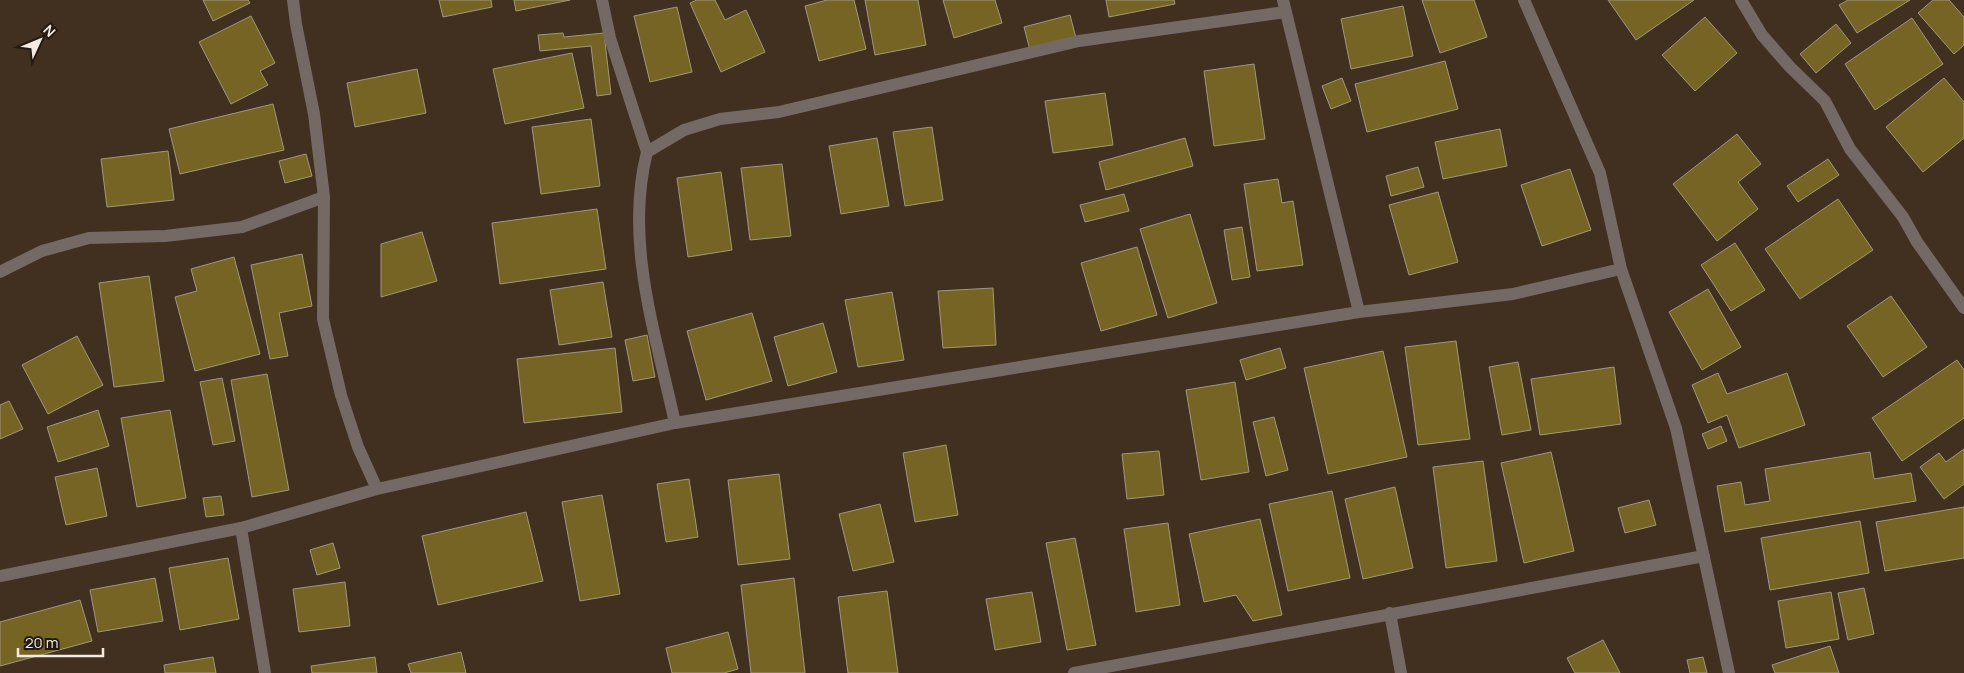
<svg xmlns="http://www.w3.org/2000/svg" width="1964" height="673" viewBox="0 0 1964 673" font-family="Manrope,sans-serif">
	<rect width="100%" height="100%" fill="#41301f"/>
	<path fill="#756424" stroke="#a0987f" d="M203 0H248L250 3 213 21Z
		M439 0H491L492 7 443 17Z
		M514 0H570L516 11Z
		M697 0H715L725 20 746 10 765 52 721 72 690 3Z
		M827 0H854L866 49 819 61 805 6Z
		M865 0H918L926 45 875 55Z
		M943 0H995L1002 23 954 38Z
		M1106 0H1174L1175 4 1109 17Z
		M1422 0H1474L1487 37 1440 53Z
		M1608 0H1694L1636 40Z
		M1848 0H1910L1857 33 1839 5Z
		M1933 0H1949L1964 17V45L1954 54 1918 13Z
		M1403 6 1413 56 1351 69 1341 19Z
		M677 7 692 72 650 82 634 16Z
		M1070 15 1076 38 1030 50 1024 27Z
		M251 16 275 63 260 71 268 85 231 104 199 42Z
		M1705 17 1737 53 1695 91 1662 55Z
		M1912 18 1943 64 1875 110 1845 64Z
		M1836 24 1851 43 1816 73 1800 54Z
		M563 33 564 37 604 33 611 94 597 96 591 46 540 51 538 35Z
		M572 53 584 108 505 124 493 69Z
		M1445 61 1458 109 1367 132 1355 84Z
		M1254 64 1265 139 1214 146 1204 71Z
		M417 69 426 113 355 127 347 83Z
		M1342 78 1351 101 1331 109 1322 86Z
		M1944 78 1964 102V138L1923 172 1886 127Z
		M1105 93 1113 145 1053 153 1045 101Z
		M273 104 284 150 180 174 169 129Z
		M591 119 600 186 541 194 532 127Z
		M932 127 943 200 905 206 893 132Z
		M1500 129 1507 166 1443 179 1435 142Z
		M1737 134 1761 164 1738 182 1758 209 1717 241 1673 184Z
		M877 138 889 206 841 214 829 146Z
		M1185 138 1193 166 1106 190 1099 162Z
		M168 151 174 200 107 207 101 159Z
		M306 154 312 176 285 183 279 161Z
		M1828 159 1839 175 1798 202 1787 186Z
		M782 164 791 236 750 240 741 168Z
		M1418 167 1424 187 1391 196 1386 176Z
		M1570 169 1591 230 1542 246 1521 185Z
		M721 172 732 250 688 257 677 178Z
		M1278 179 1282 203 1293 201 1303 265 1257 271 1244 184Z
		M1438 192 1458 262 1409 275 1389 205Z
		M1124 194 1129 211 1085 222 1080 205Z
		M1838 199 1873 250 1800 299 1765 249Z
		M597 209 606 269 500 284 492 223Z
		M1190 214 1217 303 1168 318 1140 229Z
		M1242 227 1250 277 1232 280 1224 230Z
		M422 232 437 281 381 297V244Z
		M1735 243 1765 290 1731 311 1701 265Z
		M1137 247 1157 315 1101 331 1081 263Z
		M302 254 312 306 279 313 288 356 270 359 251 265Z
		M234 257 260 354 195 371 175 297 197 291 191 269Z
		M149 276 164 381 114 387 99 283Z
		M603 282 612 337 559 345 550 290Z
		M993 288 996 345 943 348 938 291Z
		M1708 289 1741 347 1702 370 1669 312Z
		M892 292 904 360 858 367 845 300Z
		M1891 296 1927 347 1883 377 1847 326Z
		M752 313 772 381 706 400 687 331Z
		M823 323 837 372 788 386 774 337Z
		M647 335 655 377 633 381 625 340Z
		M77 336 103 385 48 414 22 365Z
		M1456 341 1470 439 1418 445 1405 347Z
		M615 348 622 412 524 423 517 359Z
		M1280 348 1286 368 1246 380 1240 360Z
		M1383 351 1407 457 1328 474 1304 368Z
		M1957 360 1964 370V418L1902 461 1872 418Z
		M1518 362 1531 430 1502 435 1489 367Z
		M1614 367 1621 424 1540 435 1531 379Z
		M1718 373 1727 394 1787 373 1805 425 1739 448 1727 415 1708 423 1692 385Z
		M267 374 289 490 252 497 231 380Z
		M222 378 235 441 213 445 200 382Z
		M1235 382 1249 472 1201 480 1186 390Z
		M9 401 23 429 0 439V405Z
		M98 410 109 446 58 462 47 427Z
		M170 410 186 498 137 507 121 418Z
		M1274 417 1288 470 1266 476 1253 422Z
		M1721 426 1727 441 1708 449 1702 434Z
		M946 445 958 515 915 522 903 453Z
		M1964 449V484L1944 499 1920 467 1939 453 1946 462Z
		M1159 451 1164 495 1127 499 1122 454Z
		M1551 452 1574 551 1524 563 1501 463Z
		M1870 452 1874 479 1911 473 1916 501 1725 532 1717 486 1741 482 1745 505 1770 501 1765 469Z
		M1483 461 1497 561 1446 568 1433 467Z
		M97 468 107 516 66 525 55 477Z
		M779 474 790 559 738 565 728 480Z
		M689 479 698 537 666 542 657 484Z
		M1395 487 1413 568 1363 579 1345 499Z
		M1332 491 1350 578 1288 591 1269 504Z
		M602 495 620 594 580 601 562 502Z
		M221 496 224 515 206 517 203 498Z
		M1649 500 1656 525 1625 533 1618 508Z
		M880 504 894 562 853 571 839 514Z
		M1964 507V558L1885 571 1876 522Z
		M526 512 543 581 438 605 422 536Z
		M1260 519 1282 615 1253 621 1236 595 1204 602 1189 534Z
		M1860 521 1869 573 1770 590 1761 538Z
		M1168 523 1180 605 1136 612 1124 529Z
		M1075 538 1096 645 1067 650 1046 543Z
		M333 543 340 568 317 575 310 550Z
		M228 558 239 619 180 630 169 568Z
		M155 578 163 621 98 632 90 590Z
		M794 578 805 673H751L741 585Z
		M345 582 350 626 299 632 293 589Z
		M1864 588 1874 634 1848 640 1838 593Z
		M887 591 898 673H848L838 597Z
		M1032 592 1041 642 995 650 986 599Z
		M1831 592 1839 639 1786 648 1778 601Z
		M80 600 92 641 0 666V622Z
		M728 632 738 669 724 673H672L666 648Z
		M1603 640 1620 673H1575L1567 658Z
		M1830 646 1839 673H1775L1772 665Z
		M461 652 466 673H411L408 664Z
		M213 657 216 673H165L164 665Z
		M375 657 377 673H312L311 666Z
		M1703 657 1707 673H1690L1687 660Z"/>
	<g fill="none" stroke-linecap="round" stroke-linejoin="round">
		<path stroke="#756965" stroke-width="12" d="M293 0 296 24 314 114 324 197 323 319 341 395 358 447 377 489
			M602 0 610 38 647 152
			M1283 0 1359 312
			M1524 0 1600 173 1621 269 1676 428 1729 673
			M1741 0 1762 35 1790 67 1825 101 1850 149 1903 217 1917 242 1964 308
			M0 272 42 251 89 238 165 236 242 227 324 197
			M675 423C656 335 624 242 647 152L684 130 720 119 779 112 1079 41 1285 12
			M241 528 265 673
			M0 576 241 528 377 489 675 423 1359 312 1513 294 1621 269
			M1390 613 1401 673
			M1074 673 1704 556"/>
	</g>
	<g transform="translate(40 40) rotate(46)" stroke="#211912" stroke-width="4" paint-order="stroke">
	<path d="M0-4L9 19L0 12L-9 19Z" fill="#f5eae0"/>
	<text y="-8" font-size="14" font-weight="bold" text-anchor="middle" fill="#f5eae0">N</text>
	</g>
	<path d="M18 648v8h85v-8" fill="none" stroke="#f5eae0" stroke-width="2.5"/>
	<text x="25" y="648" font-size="15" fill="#f5eae0" stroke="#211912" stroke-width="4" paint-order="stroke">20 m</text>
</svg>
